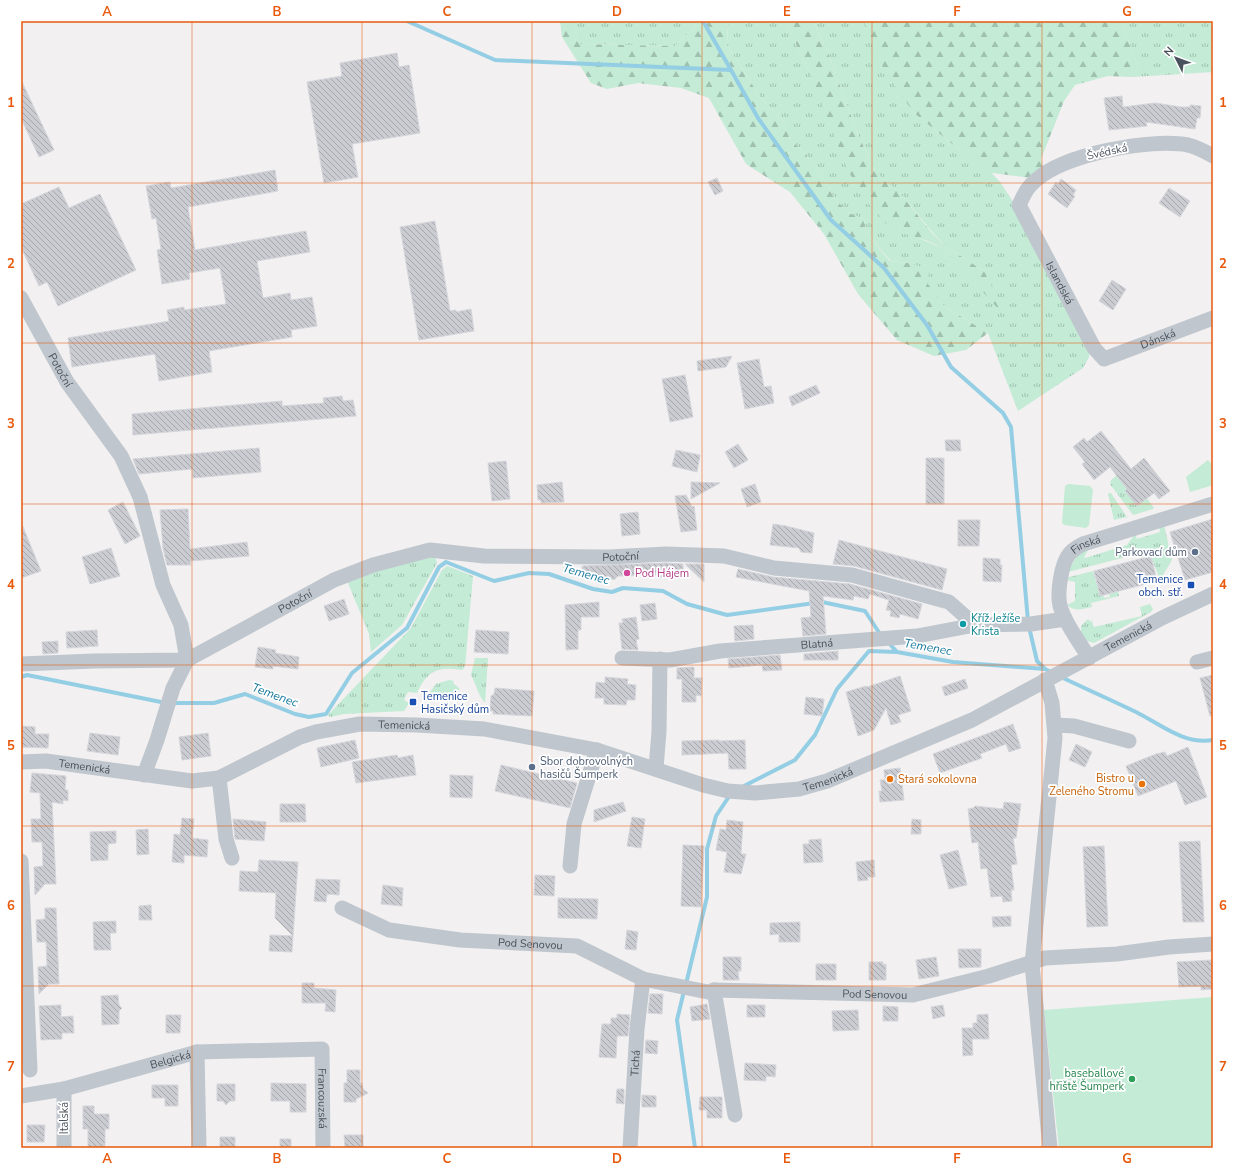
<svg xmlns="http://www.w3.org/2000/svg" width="1234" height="1169" viewBox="0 0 1234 1169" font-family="'Nunito Sans',sans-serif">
	<defs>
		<pattern id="grass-tufts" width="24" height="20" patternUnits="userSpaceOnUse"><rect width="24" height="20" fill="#c3ebd5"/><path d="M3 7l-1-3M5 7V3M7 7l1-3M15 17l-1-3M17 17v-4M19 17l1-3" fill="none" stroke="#a0c1b0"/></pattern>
		<pattern id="forest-firs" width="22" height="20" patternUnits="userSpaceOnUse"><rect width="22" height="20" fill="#c3ebd5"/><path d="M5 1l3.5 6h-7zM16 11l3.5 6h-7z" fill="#a0c1b0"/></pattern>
		<pattern id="building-back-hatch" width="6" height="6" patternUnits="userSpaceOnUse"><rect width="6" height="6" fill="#caccd2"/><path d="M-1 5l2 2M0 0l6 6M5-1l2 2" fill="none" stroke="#a6a8ae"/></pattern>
	</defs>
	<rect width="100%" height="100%" fill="#f2f0f0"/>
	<path fill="url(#grass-tufts)" d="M572 21H694L695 27 675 46 579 44Z
		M728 21H785L809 71 914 236 944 249 1003 313 984 271 945 246 933 233 900 193 875 172 857 132 828 53 813 21H863L914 113 956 147 987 168 1000 182 1016 206 1089 349V357L1083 368 1018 411 988 333 944 306 909 263 891 261 866 233 864 219 849 213 835 199 816 167 789 137 783 121 760 97 727 45Z
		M1121 21H1213V72L1132 77 1138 66Z
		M1117 475 1127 489 1125 491 1137 506 1147 498 1154 508 1153 509 1133 515 1110 484 1111 480Z
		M1109 493H1111L1127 517 1114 520 1108 494Z
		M1164 525 1172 560 1160 580 1149 551 1068 572 1077 555 1086 549 1088 550 1084 557 1085 558 1127 545 1135 534 1137 539 1160 532 1159 527Z
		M434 554 437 563 402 625 371 652 369 634 346 578Z
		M447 566 473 576 465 667 462 670C438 666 427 671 417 693L408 692 404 700 409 703 404 711 344 714 330 717 328 715 411 628 442 570Z
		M1093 571 1100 596 1103 595 1104 598 1110 597 1109 594 1118 591 1119 596 1091 603 1092 607C1082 609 1075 612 1067 605L1075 601V582L1066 580V578Z
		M1150 604 1153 609 1151 612 1094 643 1087 641 1081 634V626L1088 619 1091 622V619L1094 627 1142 616 1140 607Z
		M475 658H488L485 703C478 695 476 684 471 675Z
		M449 680 454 681 453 683 460 689 457 691V697L433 696 430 692 436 684Z"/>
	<path fill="url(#forest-firs)" d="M560 21H572L579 44 675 46 695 27 694 21H728L727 45 760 97 783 121 789 137 816 167 835 199 849 213 864 219 866 233 890 261 909 263 929 269 928 284 944 306 988 333 966 350 934 356 897 340 858 294 824 234 790 192 746 164 709 98 681 88 638 83 607 89 591 83 562 37Z
		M785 21H813L828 53 857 132 875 172 900 193 932 233 945 246 984 271 1001 303 1003 314 944 249 928 241 892 230 869 204 848 171 809 71Z
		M863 21H1121L1138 66 1132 77 1108 76 1075 85 1064 101 1041 159 1046 180 992 173 956 147 914 113 884 70Z"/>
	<path fill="#c3ebd5" d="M1208 460 1213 466V485L1190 492 1186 477Z
		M1068 484 1090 486 1093 490 1089 525 1086 528 1064 525 1062 523 1065 486Z
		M1213 997V1148H1059L1044 1010Z"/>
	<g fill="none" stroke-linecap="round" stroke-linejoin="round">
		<path stroke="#94cee4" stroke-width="4" d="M407 21 495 60 731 70 758 118 831 220 884 268 927 325 951 367 1003 413 1011 427 1028 621
			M703 21 731 70
			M1029 627 1037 661 1045 669
			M888 642 897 652 953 662 1045 669 1053 673
			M21 677 27 675 166 703
			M1061 677C1086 689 1111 700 1136 712 1160 724 1184 745 1213 740
			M172 703H214L245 694 295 714 309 717 326 714 352 673 407 628 439 567 446 562 494 581 529 573 549 574 593 589 612 592 623 588 663 591 687 604 727 615 822 602 865 611 880 634
			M742 787 795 760 815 735 837 689 869 651 897 652
			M686 984 707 897V849L716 816 730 795
			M684 991 677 1020 695 1148"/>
	</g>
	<path fill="url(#building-back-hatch)" stroke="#d4d6db" d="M397 53 399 67 409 65 420 133 352 144 358 177 324 183 307 82 342 76 340 63Z
		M21 80 54 150 39 157 21 118Z
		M1122 96 1123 107 1155 103 1181 107H1190V105L1201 106 1200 118H1197L1195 129 1146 122 1147 126 1109 130 1104 98Z
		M275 170 278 191 188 207 195 250 306 231 310 252 257 261 263 298 290 293 291 300 312 297 317 326 291 330 292 337 209 351 212 372 159 381 155 354 72 367 68 338 169 321 167 310 184 307V310L226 304 220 268 189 273 190 279 162 284 157 250 161 249 156 218 152 219 146 186 170 182 171 188Z
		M717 178 723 191 715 195 708 182Z
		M1061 179 1076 190 1073 195 1075 196 1067 208 1048 194 1056 182 1058 184Z
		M59 187 69 208 100 194 136 270 58 306 47 282 39 286 21 247V204Z
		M1169 188 1190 201 1180 217 1159 203Z
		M435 221 450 311 456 310V312L471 309 474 331 419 340 400 227Z
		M1112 280 1126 289 1113 310 1099 301Z
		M732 356 726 367 698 371 697 361Z
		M759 359 764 387 771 386 774 403 745 409 737 363Z
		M685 375 693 417 670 422 662 379Z
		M816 385 820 393 792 406 789 397Z
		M342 396 343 401 353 400 356 416 133 435 132 414 282 401V406L324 403 323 398Z
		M1101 431 1131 469 1144 458 1170 491 1159 499 1154 493 1137 506 1125 491 1127 489 1110 467 1094 480 1082 464 1085 462 1073 447 1084 438 1087 442Z
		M945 440H960L961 451H946Z
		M738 444 748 460 734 468 725 452Z
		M259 448 261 472 193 478 192 469 139 474 134 462 133 459Z
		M676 450 700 455 697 472 672 466Z
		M926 458H944V504H926Z
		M506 461 510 499 492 501 488 463Z
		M562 482 564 502 541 503V500H538L537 485Z
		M691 482 720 483 691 499Z
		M755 484 761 502 747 507 741 489Z
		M686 495 692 507 694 506 697 530 681 532 675 496Z
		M123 502 140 536 125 544 108 510Z
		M188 509 190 549 247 542 249 556 190 561 191 565H167L163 548 160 510Z
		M638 512 640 534 622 536 620 514Z
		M1213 519V572L1185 580 1170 532Z
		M958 520H980L979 546H958Z
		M21 522 41 571 21 578Z
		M773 524 786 526 814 533 812 553 801 552 799 548 770 545Z
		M839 540 947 569 942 590 854 566 833 564Z
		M111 548 120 576 90 584 82 557Z
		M1151 556 1157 581 1100 596 1094 571Z
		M983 558 1000 559V565H1002L1001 582 983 581Z
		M666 563 683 564V578L657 577V575L618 576 615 579 609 580 606 577H587L582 572V566Z
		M685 564H704V582Z
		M738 569 773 577 850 584 922 604 918 619 900 614 899 618 890 616 891 611 886 610 889 600 870 594 868 599 854 596 853 600 823 596 826 634 803 636 801 618 811 617 809 591 736 577Z
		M344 599 349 614 329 621 324 606Z
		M599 602V617H581V630H578V649L566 650 565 605Z
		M655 603 657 619 642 621 640 605Z
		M636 617 639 639 636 640 638 650 622 649 619 623H623L622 619Z
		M753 625 754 639 735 641 734 626Z
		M97 630 98 646 67 648 66 632Z
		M476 630 509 632 508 654 474 652Z
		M58 641V653L43 654 42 642Z
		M258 647 276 650 275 653 299 657 298 669 273 666V669L255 667Z
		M838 651V660H804V654Z
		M780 655 782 670 763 671 762 665 729 668 728 659Z
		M694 667V678H702L701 696 696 695V702H682V679H677V668Z
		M1213 675V716H1210L1200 678Z
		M900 676 911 711 898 715 901 722 891 725 886 708 874 730 858 736 846 692 866 686 867 687Z
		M605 677 628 679 627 684 636 685 635 700H627L626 705 604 704V698H595L596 682 605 683Z
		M965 679 968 688 945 696 942 687Z
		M495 688 534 691 532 716 493 714V711H490L491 696 494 694Z
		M806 697 824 699 822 716 804 714Z
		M1013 724 1021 748 1009 752 1006 744 980 754 982 758 940 773 933 754Z
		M21 726 35 727V734H49L48 748 21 747Z
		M90 733 120 737 118 755 87 751Z
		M208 733 211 756 182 760 179 737Z
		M355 740 359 758 321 767 317 748Z
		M719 740V741L745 740 746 769H729L728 753 682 755V741Z
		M1076 744 1092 752 1085 767 1069 760Z
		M1188 747 1207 797 1185 805 1176 781 1138 796 1126 766 1156 754 1165 752 1167 756Z
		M397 755 398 758 413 755 416 775 356 783 352 762Z
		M501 765 577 783 570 808 495 791Z
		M900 768 904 800 880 802 879 791H882L880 780H885L884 770Z
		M32 773 66 776 65 790H68V801L63 800V804L52 802 56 884H45L35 895 34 867 43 866 42 842H32L31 819H41L40 793 30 792Z
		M450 775 473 776 472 798 450 797Z
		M623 802 626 811 594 822V810Z
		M1004 802 1021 804 1016 838H1013L1017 864 1011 865 1014 890H1011L1012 901 1003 902 1002 896 991 897 987 868 981 869 978 842 972 843 968 809 973 808 975 806 1003 809Z
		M280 804H305L306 822H280Z
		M632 817 645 819 641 848 627 846Z
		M182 818 194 819 192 838 208 840 207 857 184 855V863L172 862 174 834 180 835Z
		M233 819 266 822 264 841 235 839Z
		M912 819 921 820V834H911Z
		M727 820 743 822 741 854H746L741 874 724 872 727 852 716 850 720 829 726 830Z
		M148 829 149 854 137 855 136 830Z
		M116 831V843L108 844V860L91 861 90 832Z
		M821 839 823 862 804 863 803 844H809V840Z
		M1200 841 1204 922H1183L1179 842Z
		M683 845 704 846 701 907 681 906Z
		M1104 846 1108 926 1087 927 1083 847Z
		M958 850 967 885 949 889 940 855Z
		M259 860 298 862 293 936 275 918 276 893 239 891 240 871 258 872Z
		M874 860 875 877H867L868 880 858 881 856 862Z
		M535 875 555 876 554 896 534 895Z
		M316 879 340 880 339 895 327 894 326 902 314 901Z
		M383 885 403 888 402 906 381 904Z
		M558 898 598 899 597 919 558 918Z
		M151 905 152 920H139V906Z
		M45 908H56L59 984H49L39 994 38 967 47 966 46 942H37L36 920 45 919Z
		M1011 916V926L993 927 992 917Z
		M116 921V933H110L111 950H94L93 922Z
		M800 922V942H779V934L770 935V923Z
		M627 930 638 932 636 950 625 949Z
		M270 935 293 936 292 952 269 951Z
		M958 949H981V967L959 968Z
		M723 957H741V971H738L739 980H723Z
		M936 957 939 976 919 979 916 960Z
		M1212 960 1213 961 1212 989 1201 990V986L1179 987 1177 962Z
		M869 962H883V965L886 964V980H869Z
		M816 964H836V980H816Z
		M302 983H314V988L336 990 335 1012 325 1011 326 1003H302Z
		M650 994H663L662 1014 648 1013Z
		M118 995 119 1005 122 1008 119 1011V1024L102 1025 101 996Z
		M707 1004 710 1019 692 1021 690 1007Z
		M61 1005V1017L73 1016 74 1033H62V1039L41 1040 39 1006Z
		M747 1005H765V1017H747Z
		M943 1005 945 1016 933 1019 931 1007Z
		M883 1006 898 1007V1021H883Z
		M858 1010 859 1030 833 1031 832 1011Z
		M617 1014 630 1015 628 1036H617L616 1058 599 1057 602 1024H611V1018H617Z
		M988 1014 989 1039H972L973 1055 963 1056 962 1028H973V1023H977V1015Z
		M166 1015H181L180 1033H166Z
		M646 1040 658 1041 657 1054 645 1053Z
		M745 1063 776 1065 775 1077 766 1076V1081L744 1080Z
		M347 1070H360V1083H362L363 1089 368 1093 356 1099V1102H344V1083H347Z
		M271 1083 306 1084V1112H290V1101H271Z
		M217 1084H235V1101H230L226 1105 223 1101H217Z
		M152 1085H178V1106H165V1098H152Z
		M617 1089H624V1104L616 1103Z
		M642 1095 656 1096V1107H642Z
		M700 1097H722V1118H707V1110H699Z
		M83 1106H94V1114H109V1129H105V1148H88V1129H83Z
		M27 1125H45L44 1142H27Z
		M344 1135H363V1147L345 1148Z
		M220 1137H235V1148H220Z
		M280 1139H291V1148H280Z"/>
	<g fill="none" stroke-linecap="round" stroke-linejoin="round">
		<g stroke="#bfc6cd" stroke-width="15">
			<path id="s1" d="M1213 156C1206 152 1196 147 1188 145 1150 138 1065 154 1036 180 1027 187 1024 195 1019 205L1094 348 1104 359 1213 318"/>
			<path id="s2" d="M21 298 67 382 121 456 140 497 163 585 181 625 187 660 173 688 157 740 144 775"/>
			<path id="s3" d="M622 658 670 660 720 651 917 636 975 625"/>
			<path id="s4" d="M1089 658C1080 642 1067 627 1061 609 1056 596 1061 563 1070 553 1074 549 1079 546 1083 544L1213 504"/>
			<path d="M1197 662 1213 658"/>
			<path id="s5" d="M21 664 94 661 187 660 334 580 373 565 430 550 484 556 609 557 666 554 724 556 774 568 852 575 934 598 949 602 975 625 1031 624 1065 619"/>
			<path d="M1045 680 1052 703 1055 738 1032 964 1050 1148"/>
			<path d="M1055 725 1074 726 1129 741"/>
			<path id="s6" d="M21 762 46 761 192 781 219 778 300 737 316 732 360 724 417 725 484 729 597 750 703 785 728 791 755 793 799 789 827 781 972 720 1162 618 1213 594"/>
			<path d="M656 768 659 732 660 659"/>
			<path d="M219 778 226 839 232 858"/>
			<path d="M21 861 30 1070"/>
			<path d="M570 866 574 824 597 750"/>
			<path id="s7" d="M342 908 389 930 460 940 577 946 643 979 708 992 714 990 913 995 989 976 1045 958 1117 954 1169 947 1213 944"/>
			<path d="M714 990 735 1115"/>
			<path d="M197 1052 199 1148"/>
			<path id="s8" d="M21 1096 64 1089 197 1052 322 1049 323 1148"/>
			<path d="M64 1148V1089"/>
			<path id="s9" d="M630 1148 637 1029 643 979"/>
		</g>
	</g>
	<path fill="none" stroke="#e8590c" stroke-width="1" stroke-opacity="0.55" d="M192 21V1148M362 21V1148M532 21V1148M702 21V1148M872 21V1148M1042 21V1148M21 183H1213M21 343H1213M21 504H1213M21 665H1213M21 826H1213M21 986H1213"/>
	<g fill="#5c6f8a" stroke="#fff" stroke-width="1.5">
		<circle cx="1195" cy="552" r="4"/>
		<circle cx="532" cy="767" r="4"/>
	</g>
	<circle fill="#d1479c" stroke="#fff" stroke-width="1.5" cx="627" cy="573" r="4"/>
	<g fill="#1a4fb4" stroke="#fff" stroke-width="1.5">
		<rect x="1187" y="581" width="8" height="8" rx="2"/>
		<rect x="409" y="698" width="8" height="8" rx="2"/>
	</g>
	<circle fill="#0f9aa8" stroke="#fff" stroke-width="1.5" cx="963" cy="624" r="4"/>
	<g fill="#e8710a" stroke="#fff" stroke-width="1.5">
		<circle cx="890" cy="779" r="4"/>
		<circle cx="1142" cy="784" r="4"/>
	</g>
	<circle fill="#2e9e5b" stroke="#fff" stroke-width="1.5" cx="1132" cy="1079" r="4"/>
	<g text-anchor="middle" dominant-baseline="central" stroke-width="3.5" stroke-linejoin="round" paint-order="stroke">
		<g font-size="11" fill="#49525c" stroke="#fff">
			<text transform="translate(1107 152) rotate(-12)">Švédská</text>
			<text stroke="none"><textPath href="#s1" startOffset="305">Islandská</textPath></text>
			<text stroke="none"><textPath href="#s1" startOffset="451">Dánská</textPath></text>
			<text stroke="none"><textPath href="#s2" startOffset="82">Potoční</textPath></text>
			<text stroke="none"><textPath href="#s4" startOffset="133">Finská</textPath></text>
			<text stroke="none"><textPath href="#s5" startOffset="625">Potoční</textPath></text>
			<text stroke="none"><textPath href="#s5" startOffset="289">Potoční</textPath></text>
			<text stroke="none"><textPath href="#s6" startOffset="1163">Temenická</textPath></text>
			<text stroke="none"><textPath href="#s3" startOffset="196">Blatná</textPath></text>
			<text stroke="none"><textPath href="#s6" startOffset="396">Temenická</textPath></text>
			<text stroke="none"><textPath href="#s6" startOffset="64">Temenická</textPath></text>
			<text stroke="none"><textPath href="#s6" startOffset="830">Temenická</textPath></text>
			<text stroke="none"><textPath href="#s7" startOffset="194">Pod Senovou</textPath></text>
			<text stroke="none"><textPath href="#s7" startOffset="548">Pod Senovou</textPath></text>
			<text stroke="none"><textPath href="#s8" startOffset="154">Belgická</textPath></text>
			<text stroke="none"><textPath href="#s9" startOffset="85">Tichá</textPath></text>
			<text stroke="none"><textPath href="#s8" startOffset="356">Francouzská</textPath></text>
			<text transform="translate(64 1118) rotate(-90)">Italská</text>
		</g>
		<g font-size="11" fill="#4e5e75" stroke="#fff" text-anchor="end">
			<text x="1187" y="552">Parkovací dům</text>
			<text x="540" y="761" text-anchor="start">Sbor dobrovolných<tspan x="540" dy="13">hasičů Šumperk</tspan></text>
		</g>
		<g font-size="11" fill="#b23c85" stroke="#fff" text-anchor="start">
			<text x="635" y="573">Pod Hájem</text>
		</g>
		<g font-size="11" fill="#164399" stroke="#fff" text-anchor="end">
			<text x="1183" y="579">Temenice<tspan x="1183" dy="13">obch. stř.</tspan></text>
			<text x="421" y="696" text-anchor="start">Temenice<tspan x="421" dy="13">Hasičský dům</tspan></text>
		</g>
		<g font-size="11" fill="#0d838f" stroke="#fff" text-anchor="start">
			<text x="971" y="618">Kříž Ježíše<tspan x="971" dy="13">Krista</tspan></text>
		</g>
		<g font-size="11" fill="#c56008" stroke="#fff" text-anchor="end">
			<text x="1134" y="778">Bistro u<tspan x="1134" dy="13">Zeleného Stromu</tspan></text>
			<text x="898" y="779" text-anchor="start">Stará sokolovna</text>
		</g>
		<g font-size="11" fill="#27864d" stroke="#fff" text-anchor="end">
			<text x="1124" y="1073">baseballové<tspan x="1124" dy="13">hřiště Šumperk</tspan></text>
		</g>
		<g font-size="12" font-style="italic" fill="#197a9f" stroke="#fff">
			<text transform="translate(586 574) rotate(16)">Temenec</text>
			<text transform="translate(928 647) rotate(10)">Temenec</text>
			<text transform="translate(275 695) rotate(20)">Temenec</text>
		</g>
	</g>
	<rect width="1234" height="1169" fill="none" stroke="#ffffff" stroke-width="44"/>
	<g transform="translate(1176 58) rotate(312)" stroke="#ffffff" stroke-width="3" paint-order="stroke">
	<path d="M0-3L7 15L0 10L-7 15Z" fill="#49525c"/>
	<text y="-6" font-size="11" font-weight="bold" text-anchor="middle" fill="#49525c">N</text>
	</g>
	<rect x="22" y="22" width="1190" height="1125" fill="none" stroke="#e8590c" stroke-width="1.5"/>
	<g font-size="13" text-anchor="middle" font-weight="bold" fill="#e8590c">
		<text x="107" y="16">A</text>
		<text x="277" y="16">B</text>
		<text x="447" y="16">C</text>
		<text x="617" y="16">D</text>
		<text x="787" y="16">E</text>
		<text x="957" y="16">F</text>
		<text x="1127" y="16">G</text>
		<text x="11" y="107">1</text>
		<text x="1223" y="107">1</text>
		<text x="11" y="268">2</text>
		<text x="1223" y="268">2</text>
		<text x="11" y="428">3</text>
		<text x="1223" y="428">3</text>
		<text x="11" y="589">4</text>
		<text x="1223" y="589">4</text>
		<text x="11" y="750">5</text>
		<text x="1223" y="750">5</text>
		<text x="11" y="910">6</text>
		<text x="1223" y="910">6</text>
		<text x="11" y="1071">7</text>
		<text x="1223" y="1071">7</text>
		<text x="107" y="1163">A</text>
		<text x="277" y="1163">B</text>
		<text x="447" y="1163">C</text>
		<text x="617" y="1163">D</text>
		<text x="787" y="1163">E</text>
		<text x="957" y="1163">F</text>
		<text x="1127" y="1163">G</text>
	</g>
</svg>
